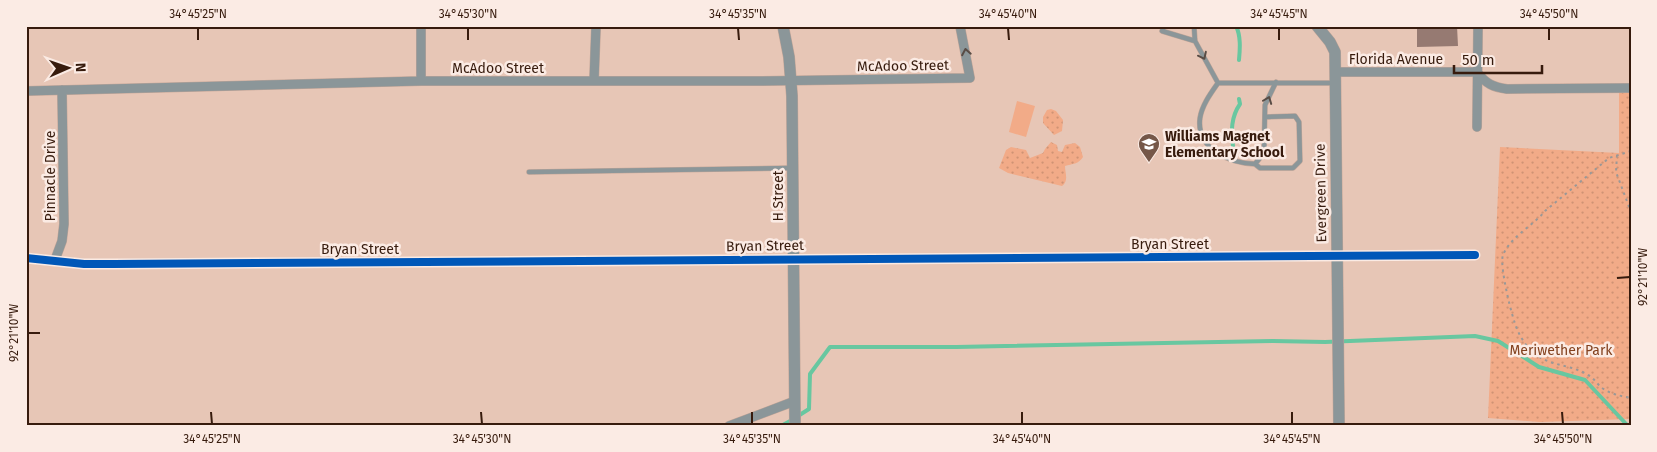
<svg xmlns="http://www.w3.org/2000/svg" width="1657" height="452" viewBox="0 0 1657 452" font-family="'Fira Sans',sans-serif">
	<defs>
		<pattern id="park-dots" width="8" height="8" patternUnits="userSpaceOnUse" patternTransform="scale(1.25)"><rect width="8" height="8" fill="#f2ab88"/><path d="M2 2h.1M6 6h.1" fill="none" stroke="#d09374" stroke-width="1.8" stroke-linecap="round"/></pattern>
	</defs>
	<rect width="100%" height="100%" fill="#e7c6b6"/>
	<path fill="url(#park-dots)" d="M1631 88V419L1540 422 1488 418 1500 147 1619 153V89Z
		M1051 109 1056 111 1063 120 1062 131 1054 135 1043 123V117L1047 110Z
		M1051 142 1057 145 1058 151 1062 152 1065 145 1075 143 1080 147 1083 157C1079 164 1072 164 1065 166 1065 173 1069 181 1062 186L1008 173 999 168 1006 150 1011 147 1026 150 1030 158 1043 153 1045 149Z"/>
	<path fill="#f2ab88" d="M1017 101 1035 106 1026 137 1009 132Z"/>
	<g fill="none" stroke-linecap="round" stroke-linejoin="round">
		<path stroke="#68c7a0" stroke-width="4" d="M1236 26C1241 36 1240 49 1239 60
			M1233 146C1231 131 1231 117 1240 104L1239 99
			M798 416 809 409 810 374 830 347H956L1273 341 1325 342 1475 336 1498 341 1539 367 1585 380 1628 426
			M781 426 792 420"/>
	</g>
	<path fill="#967a72" d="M1433 26H1457L1458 46 1417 47V28H1433Z"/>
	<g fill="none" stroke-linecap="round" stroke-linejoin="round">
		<g stroke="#c0a598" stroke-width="5.5">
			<path id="service" d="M1164 26 1162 31 1195 41
				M1194 26 1195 41 1218 83
				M1218 83C1211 93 1202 105 1200 118 1196 149 1229 163 1255 164L1264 153 1265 105 1276 82
				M1218 83H1334
				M1255 164 1260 168H1293L1300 161 1299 122 1295 116 1265 117
				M529 172 792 168"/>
		</g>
		<g stroke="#c0a598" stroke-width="10">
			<path id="minor" d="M1336 72H1477C1486 84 1493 87 1507 89L1631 88
				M421 81V26
				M594 81 596 26
				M26 91 421 81H760L970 78 960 26
				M1477 127 1478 26
				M26 258 84 264H114C567 257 1021 257 1475 255
				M55 260 62 241 64 224 62 90
				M729 426 795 401"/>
		</g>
		<g stroke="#c0a598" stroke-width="12">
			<path id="tertiary" d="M783 26 789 57 792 96 795 426
				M1317 26 1330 42 1335 52 1339 426"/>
		</g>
		<path stroke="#9a9897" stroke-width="2" stroke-dasharray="2.5 4" stroke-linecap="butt" d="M1631 151 1609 158 1545 211C1533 226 1511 236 1503 255 1499 265 1512 318 1517 329 1522 341 1530 352 1541 358 1556 366 1574 366 1588 375 1594 378 1597 384 1602 388 1611 394 1620 396 1631 398
			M1617 155 1616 172 1631 212"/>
		<use href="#service" stroke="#8b9699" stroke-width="4.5"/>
		<use href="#minor" stroke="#8b9699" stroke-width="9"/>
		<use href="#tertiary" stroke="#8b9699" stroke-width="11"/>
		<g stroke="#fbebe4" stroke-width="11">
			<path id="cycleway" d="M26 258 84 264H114C567 257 1021 257 1475 255"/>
		</g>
		<use href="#cycleway" stroke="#0057b8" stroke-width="8"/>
	</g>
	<defs><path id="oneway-chevron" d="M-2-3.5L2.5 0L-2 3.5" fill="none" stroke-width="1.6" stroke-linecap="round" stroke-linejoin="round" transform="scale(1.25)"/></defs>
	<g stroke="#594c45">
		<use href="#oneway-chevron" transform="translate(966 52) rotate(-100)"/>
		<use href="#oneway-chevron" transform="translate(1203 56) rotate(64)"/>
		<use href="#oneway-chevron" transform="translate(1268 100) rotate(-69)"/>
	</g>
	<path fill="none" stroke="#371b0d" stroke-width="2" d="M198 28V40M468 28V40M738 28 739 40M1008 28 1009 40M1279 28V40M1549 28V40M1617 278 1630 277M28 333H40M211 412 212 424M481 412 482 424M752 412V424M1022 412V424M1292 412V424M1562 412 1563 424"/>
	<defs>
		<g id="school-pin" transform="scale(1.125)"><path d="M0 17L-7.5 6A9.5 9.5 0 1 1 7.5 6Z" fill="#755748" stroke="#fbebe4"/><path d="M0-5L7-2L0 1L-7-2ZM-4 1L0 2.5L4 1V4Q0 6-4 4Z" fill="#fff"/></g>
	</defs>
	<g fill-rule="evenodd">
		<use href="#school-pin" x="1149" y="144"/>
	</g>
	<g text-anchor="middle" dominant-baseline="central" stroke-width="5" stroke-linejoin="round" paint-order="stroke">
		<g font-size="14" fill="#371b0d" stroke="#fbebe4">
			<text x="1396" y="59">Florida Avenue</text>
			<text transform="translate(903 66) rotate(-1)">McAdoo Street</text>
			<text x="498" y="68">McAdoo Street</text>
			<text transform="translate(50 176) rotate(-90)">Pinnacle Drive</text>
			<text transform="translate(1321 193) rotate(-91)">Evergreen Drive</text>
			<text transform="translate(778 196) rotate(-90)">H Street</text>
			<text x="1170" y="244">Bryan Street</text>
			<text transform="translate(765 246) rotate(-1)">Bryan Street</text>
			<text x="360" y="249">Bryan Street</text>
		</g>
		<g font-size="14" font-weight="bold" fill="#371b0d" stroke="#fbebe4" text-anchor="start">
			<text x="1165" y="136">Williams Magnet<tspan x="1165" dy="16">Elementary School</tspan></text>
		</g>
		<g font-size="14" fill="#83411e" stroke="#fbebe4">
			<text x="1561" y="350">Meriwether Park</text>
		</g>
	</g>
	<rect width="1657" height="452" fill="none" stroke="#fbebe4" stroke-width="55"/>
	<g transform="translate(68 68) rotate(88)" stroke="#fbebe4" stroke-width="4" paint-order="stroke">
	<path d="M0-4L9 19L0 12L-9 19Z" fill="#371b0d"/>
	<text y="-8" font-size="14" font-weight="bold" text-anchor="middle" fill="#371b0d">N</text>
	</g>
	<path d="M1454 65v8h88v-8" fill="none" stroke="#371b0d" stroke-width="2.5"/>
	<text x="1462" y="65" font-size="15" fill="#371b0d" stroke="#fbebe4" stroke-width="4" paint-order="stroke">50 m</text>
	<rect x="28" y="28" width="1602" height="396" fill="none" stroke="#371b0d" stroke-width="2"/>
	<g font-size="12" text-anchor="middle" fill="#371b0d">
		<text x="198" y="18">34°45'25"N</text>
		<text x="468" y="18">34°45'30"N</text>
		<text x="738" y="18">34°45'35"N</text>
		<text x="1008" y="18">34°45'40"N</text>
		<text x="1279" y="18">34°45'45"N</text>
		<text x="1549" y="18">34°45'50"N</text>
		<text transform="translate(1643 277) rotate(-90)" y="4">92°21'10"W</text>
		<text transform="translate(14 333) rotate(-90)" y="4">92°21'10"W</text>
		<text x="212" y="443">34°45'25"N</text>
		<text x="482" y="443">34°45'30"N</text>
		<text x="752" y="443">34°45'35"N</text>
		<text x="1022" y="443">34°45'40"N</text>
		<text x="1292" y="443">34°45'45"N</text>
		<text x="1563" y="443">34°45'50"N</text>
	</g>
</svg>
